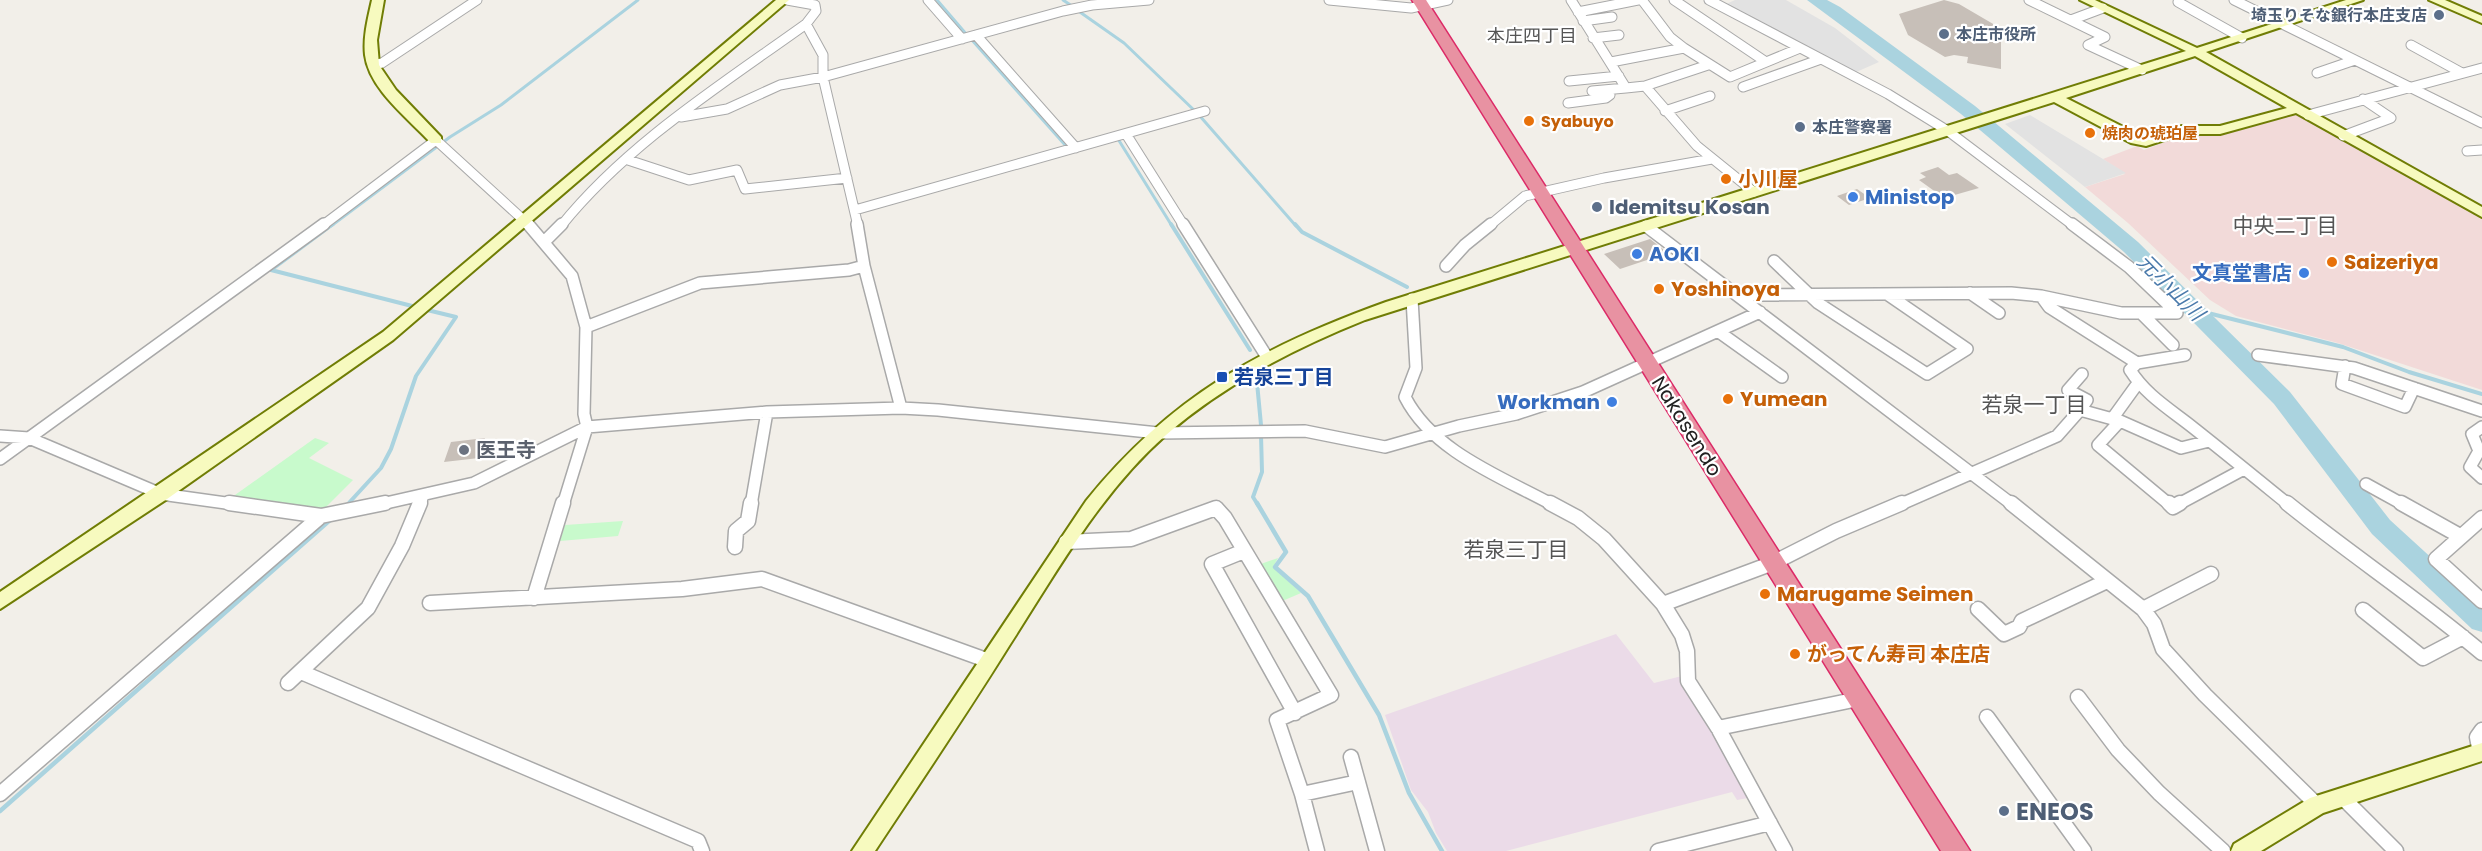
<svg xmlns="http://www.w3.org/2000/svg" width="2482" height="851" viewBox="0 0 2482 851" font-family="Poppins,'Noto Sans JP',sans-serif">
	<rect width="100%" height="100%" fill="#f2efe9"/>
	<path fill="#f2dad9" d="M2298 114 2482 216V390L2338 343 2236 316 2210 300 2128 223 2085 187 2125 174 2103 159 2137 146 2144 150 2184 135 2225 134Z"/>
	<path fill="#ebdbe8" d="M1616 634 1654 683 1682 676 1748 798 1737 800 1732 792 1506 851H1447L1436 833 1428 812 1411 790 1385 715Z"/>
	<path fill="#c8facc" d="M315 438 329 443 309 458 353 480 325 508 315 513 228 500Z
		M623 521 618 536 560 541 565 525Z
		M1278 558 1273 567 1301 593 1280 602 1258 565Z"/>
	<path fill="#e2e2e2" d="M1735 0H1786L1835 28 1879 62 1854 73 1724 5Z
		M2030 115 2103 159 2126 173 2085 187 2005 124Z"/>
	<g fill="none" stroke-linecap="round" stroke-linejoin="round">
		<path stroke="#aad3df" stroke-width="3" d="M937 0 967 35
			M1063 0 1072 6
			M1077 10 1124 43 1196 112
			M972 40 1066 146
			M1199 115 1296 226
			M1118 139 1172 226
			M331 226 450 137 501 105 638 0"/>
		<path stroke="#aad3df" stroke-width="4" d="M333 224 271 270 416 307
			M1171 224 1250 350
			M1295 224 1302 232 1407 287
			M2196 310 2343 347 2409 372 2482 394
			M1256 372 1261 425
			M347 505 381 468 391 449 416 376 456 317 423 309
			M1258 505 1253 497 1262 472 1261 435"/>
		<path stroke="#aad3df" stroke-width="4.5" d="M1257 503 1286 552 1275 567 1308 596 1379 715 1409 793 1442 851
			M0 811 330 520"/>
		<path fill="#aad3df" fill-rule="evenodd" d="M1807 0H1827L1840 7 1975 106 2138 242 2290 392 2390 520 2482 604V632L2472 629 2372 534 2274 404 2124 252 1961 114Z"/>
	</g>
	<path fill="#c7bfb8" d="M1944 0 1959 4 2012 35 2001 38V69L1967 63 1968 57 1954 55 1945 57 1908 35 1899 14Z
		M1938 167 1949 175 1957 173 1979 188 1944 198 1919 180 1926 177 1920 173Z
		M1857 189 1870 198 1849 205 1837 196Z
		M1650 239 1668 253 1620 269 1604 254Z
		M485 438 479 458 444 462 451 442Z"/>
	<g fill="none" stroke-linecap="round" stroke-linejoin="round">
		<g stroke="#a9a9a9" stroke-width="11">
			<path id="street-far2" d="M928 0 962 39
				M1329 0 1411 8 1448 0
				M1571 0 1626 88 1645 86 1697 146 1754 192
				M1642 0 1670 37 1684 48
				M1674 0 1766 62
				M1709 0 1888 94 1948 131 2074 226
				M2029 0 2105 37 2088 45 2142 70
				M2234 0 2482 123
				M2178 2 2242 38
				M1578 12 1638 0
				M2071 20 2103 8
				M1583 21 1612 17
				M806 24 823 55V77L858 226
				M976 35 1076 148
				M1593 38 1619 35
				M2411 45 2462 73
				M1611 62 1684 48 1730 77 1800 48
				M373 65 382 63 477 0
				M2317 73 2355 60
				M1569 81 1619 76
				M1645 86 1708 65
				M1743 87 1821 59
				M1592 91 1626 88
				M1568 103 1606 98 1610 95 1606 90
				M1665 111 1710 96
				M2308 115 2482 68
				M681 117 727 109 780 85 823 77 1063 11 1092 5 1149 0
				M1126 134 1184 226
				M2343 136 2391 118 2363 99
				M2467 151 2482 150
				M628 160 689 180 737 170 745 189 847 178
				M855 210 1205 111
				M322 226 436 140 530 226
				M561 226C627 144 721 85 806 24L816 11 815 5 787 0
				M1489 226 1525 196 1604 178 1712 159"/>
		</g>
		<g stroke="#a9a9a9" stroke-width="14">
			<path id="street-far1" d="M528 224 572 276 586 327 584 414 587 427 563 505
				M857 224 864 266 901 408
				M1183 224 1267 357
				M2072 224 2129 267 2177 313
				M1646 226 2013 505
				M544 242 562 224
				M1774 261 1818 303 1927 374 1967 349 1887 294
				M1446 266 1465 245 1491 224
				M1970 293 1999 313
				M1738 295 2011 293 2041 296 2121 313H2177
				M2041 296 2049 307 2137 363 2130 370C2146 395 2168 408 2191 426 2224 452 2257 479 2289 505
				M1412 299 1416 368 1405 397C1433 452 1502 477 1553 505
				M2143 315 2173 345
				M586 327 700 283 849 270 864 266
				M1719 332 1782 377
				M2258 355 2354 368 2482 411
				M2137 363 2185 355
				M2345 366 2342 384 2405 407 2414 388
				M2080 410 2087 400 2068 390 2082 374
				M2112 419 2138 383
				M2482 427 2472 434 2479 451 2470 467 2482 478
				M0 436 29 438 161 494 240 505
				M0 459 324 224
				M2366 484 2404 505
				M377 505 474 483 587 427 767 412 901 408 938 410 1158 433 1305 431 1385 447 1459 426 1516 414 1583 392 1760 312
				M419 505 423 496
				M751 505 767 412
				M1899 505 2057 436 2080 410 2120 421
				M2170 505 2098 445 2120 421 2181 448 2209 441
				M2177 505 2244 469"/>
		</g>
		<g stroke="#a9a9a9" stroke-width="17">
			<path id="street" d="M229 503 321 516 385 503
				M1550 503 1578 518 1604 539 1663 604 1682 635 1687 651 1688 681 1718 728 1785 851
				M2011 503 2143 609 2154 624 2163 649 2205 695 2317 805
				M2169 503 2173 507 2180 503
				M2287 503C2351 555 2420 600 2482 653
				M2401 503 2460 536
				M2482 518 2436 559 2482 601
				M1066 542 1131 539 1216 508 1225 518 1331 695 1277 720 1302 794 1317 851
				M735 547 736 531 748 521 751 503
				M1244 551 1212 564 1295 713
				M534 598 563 503
				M430 603 682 589 762 579 989 661
				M1663 604 1773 563 1836 531 1902 503
				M1978 609 2004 634 2019 627 2022 621 2107 581
				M2143 609 2211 574
				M2363 610 2423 658 2463 637
				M301 672 698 841 702 851
				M288 683 368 608 402 546 420 503
				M2078 697 2118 750 2159 793 2223 851
				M1987 717 2084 851
				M1718 728 1858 699
				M2480 753 2477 737 2482 730
				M1351 757 1377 851
				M0 794 321 516
				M1302 794 1358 782
				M2341 796 2396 851
				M1658 851 1770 823"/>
		</g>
		<g stroke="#707d05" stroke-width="4">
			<path id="secondary" d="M372 0H384L377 40 379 65 396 90 441 137V143H431C409 119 369 89 365 55 363 37 368 18 372 0Z
				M776 0H789L393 340 167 499 0 609V592L383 332Z
				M2080 0H2095L2197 48 2346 0H2363L2206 52 2482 207V217L2296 113 2220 134H2183L2146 146 2131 143 2054 102 1365 320C1293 349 1225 384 1166 435 1100 493 1056 573 1009 646 966 715 920 783 875 851H852L1086 501C1171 396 1261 347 1386 302L2186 51ZM2195 56 2287 108 2220 126H2182L2145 138 2066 98Z
				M2429 0H2445L2482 16V23Z
				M2482 743V761L2323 813 2261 851H2231L2234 844 2310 798Z"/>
		</g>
		<g stroke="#dc2a67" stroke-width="3">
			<path id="highway" d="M1412 0H1426L1970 851H1941Z"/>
		</g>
		<use href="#street-far2" stroke="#fff" stroke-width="9"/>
		<use href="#street-far1" stroke="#fff" stroke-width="11"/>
		<use href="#street" stroke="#fff" stroke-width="14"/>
		<use href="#secondary" fill="#f7fabf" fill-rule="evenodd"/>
		<use href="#highway" fill="#e892a2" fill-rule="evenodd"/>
	</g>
	<g fill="#5c6f8a" stroke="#fff" stroke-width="2">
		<circle cx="2439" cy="15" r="6"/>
		<circle cx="1944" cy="34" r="6"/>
		<circle cx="1800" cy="127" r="6"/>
		<circle cx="1597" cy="207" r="6"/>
		<circle cx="2004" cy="811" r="6"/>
	</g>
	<g fill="#e8710a" stroke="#fff" stroke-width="2">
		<circle cx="1529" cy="121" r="6"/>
		<circle cx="2090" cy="133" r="6"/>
		<circle cx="1726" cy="179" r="6"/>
		<circle cx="2332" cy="262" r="6"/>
		<circle cx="1659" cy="289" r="6"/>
		<circle cx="1728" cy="399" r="6"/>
		<circle cx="1765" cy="594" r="6"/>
		<circle cx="1795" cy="654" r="6"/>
	</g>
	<g fill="#3f7fe0" stroke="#fff" stroke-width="2">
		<circle cx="1853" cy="197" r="6"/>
		<circle cx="1637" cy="254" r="6"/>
		<circle cx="2304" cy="273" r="6"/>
		<circle cx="1612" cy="402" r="6"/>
	</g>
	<rect fill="#1a4fb4" stroke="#fff" stroke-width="2" x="1216" y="371" width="12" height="12" rx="3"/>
	<circle fill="#6b7280" stroke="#fff" stroke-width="2" cx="464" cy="450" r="6"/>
	<g text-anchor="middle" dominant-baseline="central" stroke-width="4.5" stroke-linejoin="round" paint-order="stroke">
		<g font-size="16" font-weight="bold" fill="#4e5e75" stroke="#fff" text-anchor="start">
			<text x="2427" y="15" text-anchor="end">埼玉りそな銀行本庄支店</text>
			<text x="1956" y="34">本庄市役所</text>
			<text x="1812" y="127">本庄警察署</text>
		</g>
		<g font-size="16" font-weight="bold" fill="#c56008" stroke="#fff" text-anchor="start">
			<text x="1541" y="121">Syabuyo</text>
			<text x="2102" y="133">焼肉の琥珀屋</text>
		</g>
		<g font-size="18" fill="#555" stroke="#fff">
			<text x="1532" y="35">本庄四丁目</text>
		</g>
		<g font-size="20" font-weight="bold" fill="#c56008" stroke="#fff" text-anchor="start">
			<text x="1738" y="179">小川屋</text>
			<text x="2344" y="262">Saizeriya</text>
			<text x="1671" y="289">Yoshinoya</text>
			<text x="1740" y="399">Yumean</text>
			<text x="1777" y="594">Marugame Seimen</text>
			<text x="1807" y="654">がってん寿司 本庄店</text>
		</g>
		<g font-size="20" font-weight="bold" fill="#366cbe" stroke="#fff" text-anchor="start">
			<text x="1865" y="197">Ministop</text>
			<text x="1649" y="254">AOKI</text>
			<text x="2292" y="273" text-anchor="end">文真堂書店</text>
			<text x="1600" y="402" text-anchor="end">Workman</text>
		</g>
		<g font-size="20" font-weight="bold" fill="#4e5e75" stroke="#fff" text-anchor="start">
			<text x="1609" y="207">Idemitsu Kosan</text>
		</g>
		<g font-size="20" font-weight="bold" fill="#164399" stroke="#fff" text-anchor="start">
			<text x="1234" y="377">若泉三丁目</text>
		</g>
		<g font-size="20" fill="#222" stroke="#fff">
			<text transform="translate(1687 426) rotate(58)">Nakasendo</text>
		</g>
		<g font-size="20" font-weight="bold" fill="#5b616d" stroke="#fff" text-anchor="start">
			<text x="476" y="450">医王寺</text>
		</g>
		<g font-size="21" fill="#555" stroke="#fff">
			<text x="2285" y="225">中央二丁目</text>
			<text x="2034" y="404">若泉一丁目</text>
			<text x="1516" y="549">若泉三丁目</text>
		</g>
		<g font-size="21" font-style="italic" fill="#4a7aab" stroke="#fff">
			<text transform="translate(2171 287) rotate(45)">元小山川</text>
		</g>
		<g font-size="24" font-weight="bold" fill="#4e5e75" stroke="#fff" text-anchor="start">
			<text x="2016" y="811">ENEOS</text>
		</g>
	</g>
</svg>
